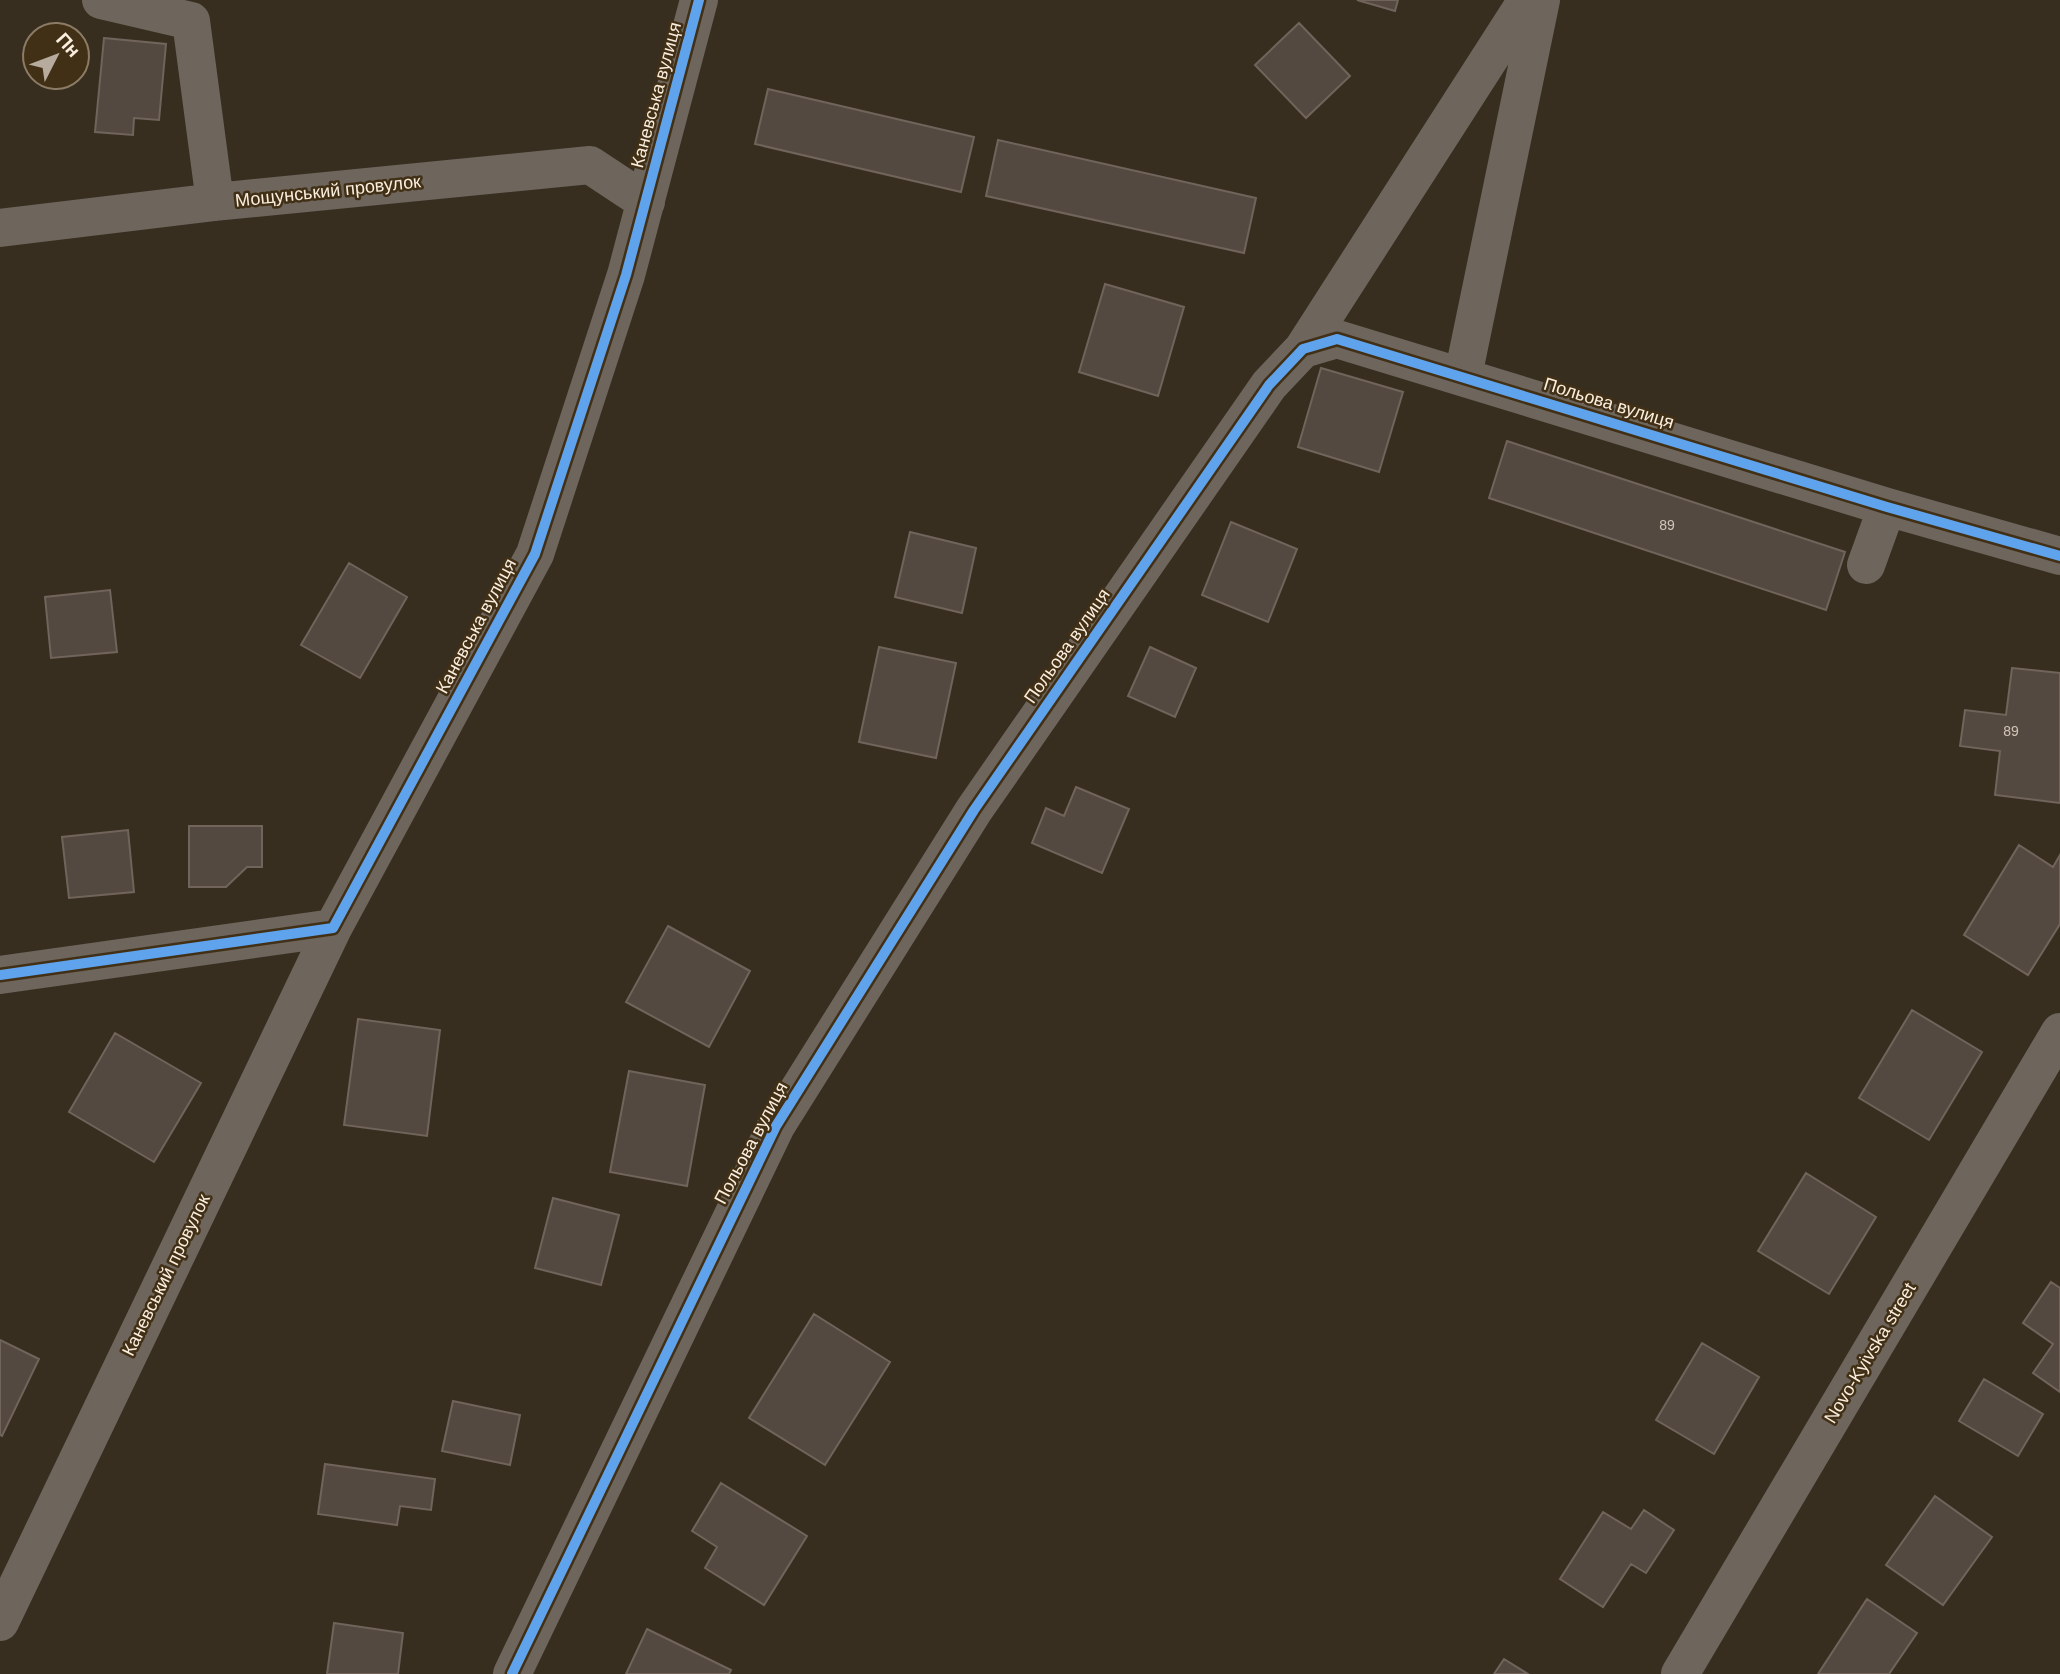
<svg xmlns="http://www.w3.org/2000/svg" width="2060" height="1674" viewBox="0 0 2060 1674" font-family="Arial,sans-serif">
	<rect width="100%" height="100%" fill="#382e20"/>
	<path fill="#544940" stroke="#70645b" stroke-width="2" d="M1357 0H1398L1395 11Z
		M1299 23 1350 76 1306 118 1255 65Z
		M104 38 166 44 159 120 134 118 133 135 95 132Z
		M768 89 974 137 961 192 755 144Z
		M998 140 1256 198 1244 253 986 196Z
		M1105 284 1184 307 1158 396 1079 372Z
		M1321 368 1403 392 1379 472 1298 447Z
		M1507 441 1845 552 1826 610 1489 498Z
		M1231 522 1297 549 1268 622 1202 595Z
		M910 532 976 548 962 613 895 597Z
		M349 563 407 597 360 678 301 645Z
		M110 590 117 652 51 658 45 597Z
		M879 647 956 663 936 758 859 742Z
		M1150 647 1196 668 1175 717 1128 696Z
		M2012 668 2060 673V803L1995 795 2000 751 1960 746 1965 710 2006 715Z
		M1076 787 1129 809 1102 873 1032 843 1046 808 1064 816Z
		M189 826H262V867H247L226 887H189Z
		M128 830 134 892 69 898 62 837Z
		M2019 845 2053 867 2060 855V924L2028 975 1964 935Z
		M668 926 750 971 709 1047 626 1002Z
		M1912 1010 1982 1052 1929 1140 1859 1098Z
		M358 1019 440 1030 427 1136 344 1125Z
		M115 1033 201 1083 154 1162 69 1112Z
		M629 1071 705 1085 687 1186 610 1172Z
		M1806 1173 1876 1217 1829 1294 1758 1251Z
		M553 1198 619 1215 601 1285 535 1268Z
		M2051 1282 2060 1288V1392L2033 1373 2053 1344 2023 1323Z
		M814 1314 890 1362 825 1465 749 1418Z
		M0 1340 39 1359 2 1436 0 1435Z
		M1702 1343 1759 1377 1714 1454 1656 1420Z
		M1984 1379 2043 1414 2018 1456 1959 1421Z
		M453 1401 520 1415 510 1465 442 1451Z
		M325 1464 435 1479 431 1510 400 1506 397 1525 318 1514Z
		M721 1483 807 1536 764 1605 705 1568 717 1547 692 1531Z
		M1935 1496 1992 1537 1943 1605 1886 1565Z
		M1644 1510 1674 1530 1646 1573 1631 1564 1603 1607 1560 1579 1603 1512 1631 1529Z
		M1867 1599 1917 1633 1889 1674H1818Z
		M334 1623 403 1633 398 1674H327Z
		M647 1629 731 1670 729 1674H626Z
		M1504 1659 1528 1674H1494Z"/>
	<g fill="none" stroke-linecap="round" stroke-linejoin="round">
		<path stroke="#6e665c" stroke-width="38" d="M101 0 191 21 215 202
			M0 228 215 202 590 165 646 202
			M1303 349 1527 0
			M1463 376 1541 0
			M1866 565 1887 507
			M0 975 333 928 535 554 626 275 699 0
			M0 1622 333 928
			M512 1674 776 1126 974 810 1269 385 1303 349 1337 339 1887 507 2060 556
			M1680 1674 2060 1032"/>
		<g stroke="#423016" stroke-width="15">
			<path id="cycleway" d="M0 975 333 928 535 554 626 275 699 0
				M512 1674 776 1126 974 810 1269 385 1303 349 1337 339 1887 507 2060 556"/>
		</g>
		<use href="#cycleway" stroke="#60a3ed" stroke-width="10"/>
	</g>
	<g text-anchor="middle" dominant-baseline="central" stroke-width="5" stroke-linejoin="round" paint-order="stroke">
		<g font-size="14" fill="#d0c5b7">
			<text x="1667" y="525">89</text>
			<text x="2011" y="731">89</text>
		</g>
		<g font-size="18" fill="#faeedf" stroke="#423016">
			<text transform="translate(656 95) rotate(-75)">Каневська вулиця</text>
			<text transform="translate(328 191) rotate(-6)">Мощунський провулок</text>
			<text transform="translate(1609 403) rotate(17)">Польова вулиця</text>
			<text transform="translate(476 626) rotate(-62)">Каневська вулиця</text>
			<text transform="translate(1067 646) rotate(-55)">Польова вулиця</text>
			<text transform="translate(751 1143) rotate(-62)">Польова вулиця</text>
			<text transform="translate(166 1275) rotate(-64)">Каневський провулок</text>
			<text transform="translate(1870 1353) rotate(-59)">Novo-Kyivska street</text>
		</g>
	</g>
	<g transform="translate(56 56) rotate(48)"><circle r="33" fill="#423016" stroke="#8c7c66" stroke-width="2"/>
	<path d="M0-5L12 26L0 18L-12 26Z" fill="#b6ab9c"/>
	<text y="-10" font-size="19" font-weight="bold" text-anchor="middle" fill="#faeedf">Пн</text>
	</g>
</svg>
